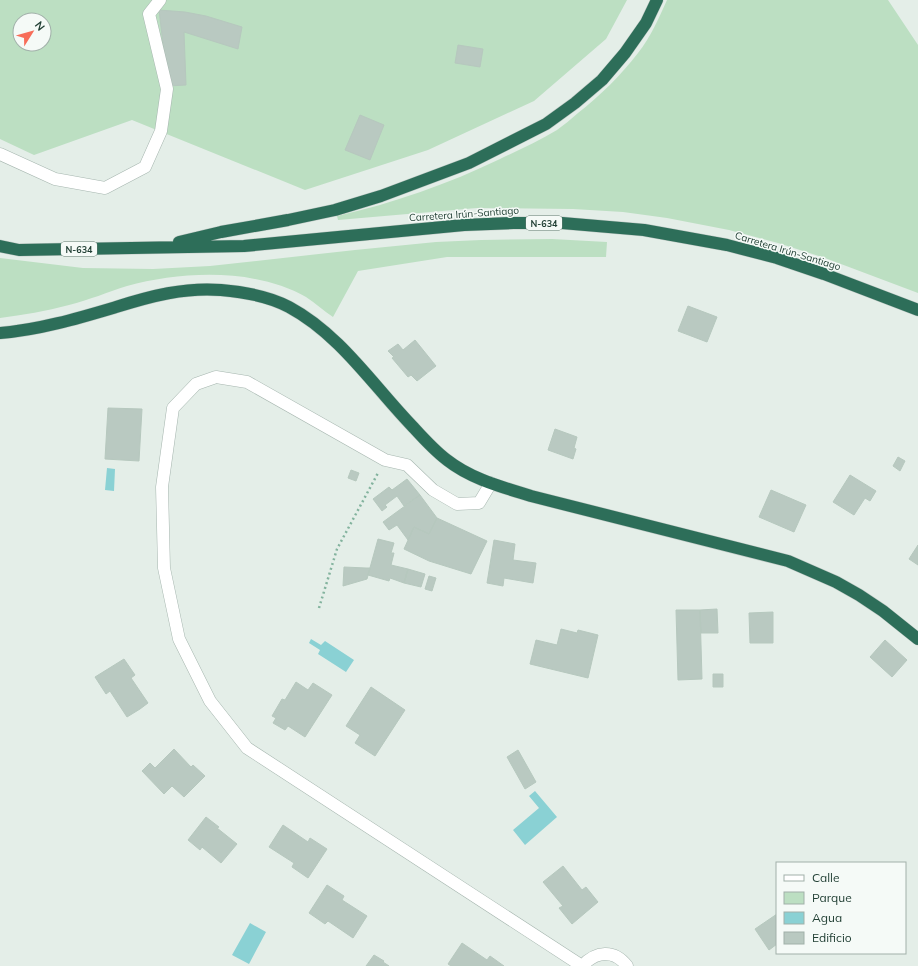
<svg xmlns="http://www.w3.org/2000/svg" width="918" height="966" viewBox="0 0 918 966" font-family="Mulish,sans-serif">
	<rect width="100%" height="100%" fill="#e4eee8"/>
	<path fill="#bcdfc2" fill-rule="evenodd" d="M0 0H627L606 39 534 101 428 150 305 190 132 120 34 155 0 139ZM20 20H44V44H20Z
		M667 0H888L918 45V293L825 258 778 243 729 230 667 218 623 212 573 209 477 208 338 220 337 216C394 203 448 184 500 159 519 150 539 141 557 130 564 125 571 119 578 113 600 96 621 75 638 53 650 38 659 18 667 0Z
		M552 239 607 242 606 257H447L358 271 333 317C324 311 315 303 306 297 255 268 182 271 127 286 108 292 89 300 69 305 46 311 23 315 0 318V258L83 268 153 269 210 266 355 250 436 242 481 240Z"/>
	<path fill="#8ad1d4" d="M107 468 115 469 114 491 105 490Z
		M311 639 321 645 325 641 354 660 346 672 318 654 320 650 309 643Z
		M535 791 557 817 525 845 513 830 539 808 529 796Z
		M250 923 266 932 249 964 232 955Z"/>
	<path fill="#b9c9c1" stroke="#b6c8be" d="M159 10 185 12 206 16 242 27 238 49 184 32 186 85 168 86Z
		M458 45 483 49 480 67 455 63Z
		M360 115 384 125 370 160 345 150Z
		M688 306 717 317 707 342 678 331Z
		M415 340 436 366 417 381 411 375 408 377 392 358 394 357 388 351 398 344 403 350Z
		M108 408 142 409 139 461 105 459Z
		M555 429 577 437 574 448 576 449 573 459 548 450Z
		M898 457 905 461 900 471 893 466Z
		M351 470 359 473 356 481 348 478Z
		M850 475 876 491 870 501 865 498 854 515 833 502Z
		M407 479 420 495 404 506 397 496 385 505 387 507 382 511 373 499 389 487 392 490Z
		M771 490 806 505 794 532 759 517Z
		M420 495 437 518 429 534 414 527 408 540 397 525 389 530 383 522Z
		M437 518 487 541 471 574 429 561 404 549 414 527 429 534Z
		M378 539 394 543 391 553H394L391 565 408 569 404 583 390 578 389 581 368 575Z
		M494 540 515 544 513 560 536 563 533 583 504 578 503 586 487 583Z
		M918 545V565L909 559Z
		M344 567 366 568H370L367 579 343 586Z
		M408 569 425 574 421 587 404 583Z
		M429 576 436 578 432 591 425 589Z
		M717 609 718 633H701L700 610Z
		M676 610H700L702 679 678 680Z
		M773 612V643H750L749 613Z
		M561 629 577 633 578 630 598 635 588 678 530 664 536 640 557 645Z
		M885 640 907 660 892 677 870 657Z
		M124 659 135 675 131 678 148 703 140 709 127 717 110 691 106 694 95 677Z
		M713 674H723V687H713Z
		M296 682 308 690 313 683 332 695 305 737 288 726 285 730 273 723 276 718 272 716 282 699 285 700Z
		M371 687 405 710 375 756 355 743 360 735 346 726Z
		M174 749 191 767 193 765 205 776 184 797 172 786 164 794 142 771 150 763 155 768Z
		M518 750 536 782 525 789 507 757Z
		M206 817 219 827 217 828 237 844 221 863 202 847 200 850 188 840Z
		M283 825 308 842 310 838 327 849 308 878 292 867 294 863 269 847Z
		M563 866 582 890 586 887 598 902 572 924 559 908 563 906 543 882Z
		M327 885 344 896 342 900 367 916 353 938 328 921 325 924 309 913Z
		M777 914V944L769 950 755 929Z
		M462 943 487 960 490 956 504 966H451L448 964Z
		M374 955 384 961 383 962 389 966H366Z"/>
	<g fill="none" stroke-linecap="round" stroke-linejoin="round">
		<g stroke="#a6b6af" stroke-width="13">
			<path id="minor" d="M0 154 55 179 105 188 145 167 161 131 167 89 149 14 160 0
				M491 483 479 503 457 504 433 490 407 465 385 460 247 382 216 377 196 384 173 408 162 487 164 568 179 639 210 701 247 748 582 966
				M582 966C596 951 614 949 627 966"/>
		</g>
		<g stroke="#c1cac6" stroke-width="13">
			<path id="highway" d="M179 242 221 232 288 220 335 210 381 196 469 163 546 124 575 103 602 80 625 53 646 23 657 0
				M0 246 19 250 244 246 464 225 513 223H562L644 230 727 245 777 258 824 274 918 310
				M0 333C39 330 79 318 116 307 151 296 185 287 221 290 244 292 269 296 289 307 341 335 374 387 414 428 424 439 435 451 447 460 471 479 502 487 531 496L788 561 836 582 859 595 883 611 918 639"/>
		</g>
		<path stroke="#83b39e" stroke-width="2.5" stroke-dasharray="2 3" stroke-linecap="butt" d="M319 608 337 549 378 473"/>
		<use href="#minor" stroke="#fff" stroke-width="12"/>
		<use href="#highway" stroke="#2d6e59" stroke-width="12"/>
	</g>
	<g text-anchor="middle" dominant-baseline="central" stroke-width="3" stroke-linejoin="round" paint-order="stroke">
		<g fill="#f5faf7" stroke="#61786f" stroke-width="1">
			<rect x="526" y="216" width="36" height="14" rx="3"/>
			<rect x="61" y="242" width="36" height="14" rx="3"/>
		</g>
		<g font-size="9" font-weight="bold" fill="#224035">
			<text x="544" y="223">N-634</text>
			<text x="79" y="249">N-634</text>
		</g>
		<g font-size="10" fill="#224035" stroke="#f5faf7">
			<text transform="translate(464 214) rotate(-4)">Carretera Irún-Santiago</text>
			<text transform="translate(788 251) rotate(17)">Carretera Irún-Santiago</text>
		</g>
	</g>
	<rect x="776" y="862" width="130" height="92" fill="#f5faf7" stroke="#a1b0a9"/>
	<rect x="784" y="875" width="20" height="6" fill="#ffffff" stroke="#a1b0a9"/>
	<text x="812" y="882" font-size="12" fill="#224035">Calle</text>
	<rect x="784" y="892" width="20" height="12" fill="#bcdfc2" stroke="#a1b0a9"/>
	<text x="812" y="902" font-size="12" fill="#224035">Parque</text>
	<rect x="784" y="912" width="20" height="12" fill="#8ad1d4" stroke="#a1b0a9"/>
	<text x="812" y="922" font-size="12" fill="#224035">Agua</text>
	<rect x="784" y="932" width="20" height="12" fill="#b9c9c1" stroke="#a1b0a9"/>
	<text x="812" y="942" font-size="12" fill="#224035">Edificio</text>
	<g transform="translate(32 32) rotate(53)"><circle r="19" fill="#f5faf7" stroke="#a1b0a9"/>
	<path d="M0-3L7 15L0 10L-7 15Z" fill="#f76d59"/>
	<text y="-6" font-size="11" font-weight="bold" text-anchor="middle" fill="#224035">N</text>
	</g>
</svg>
